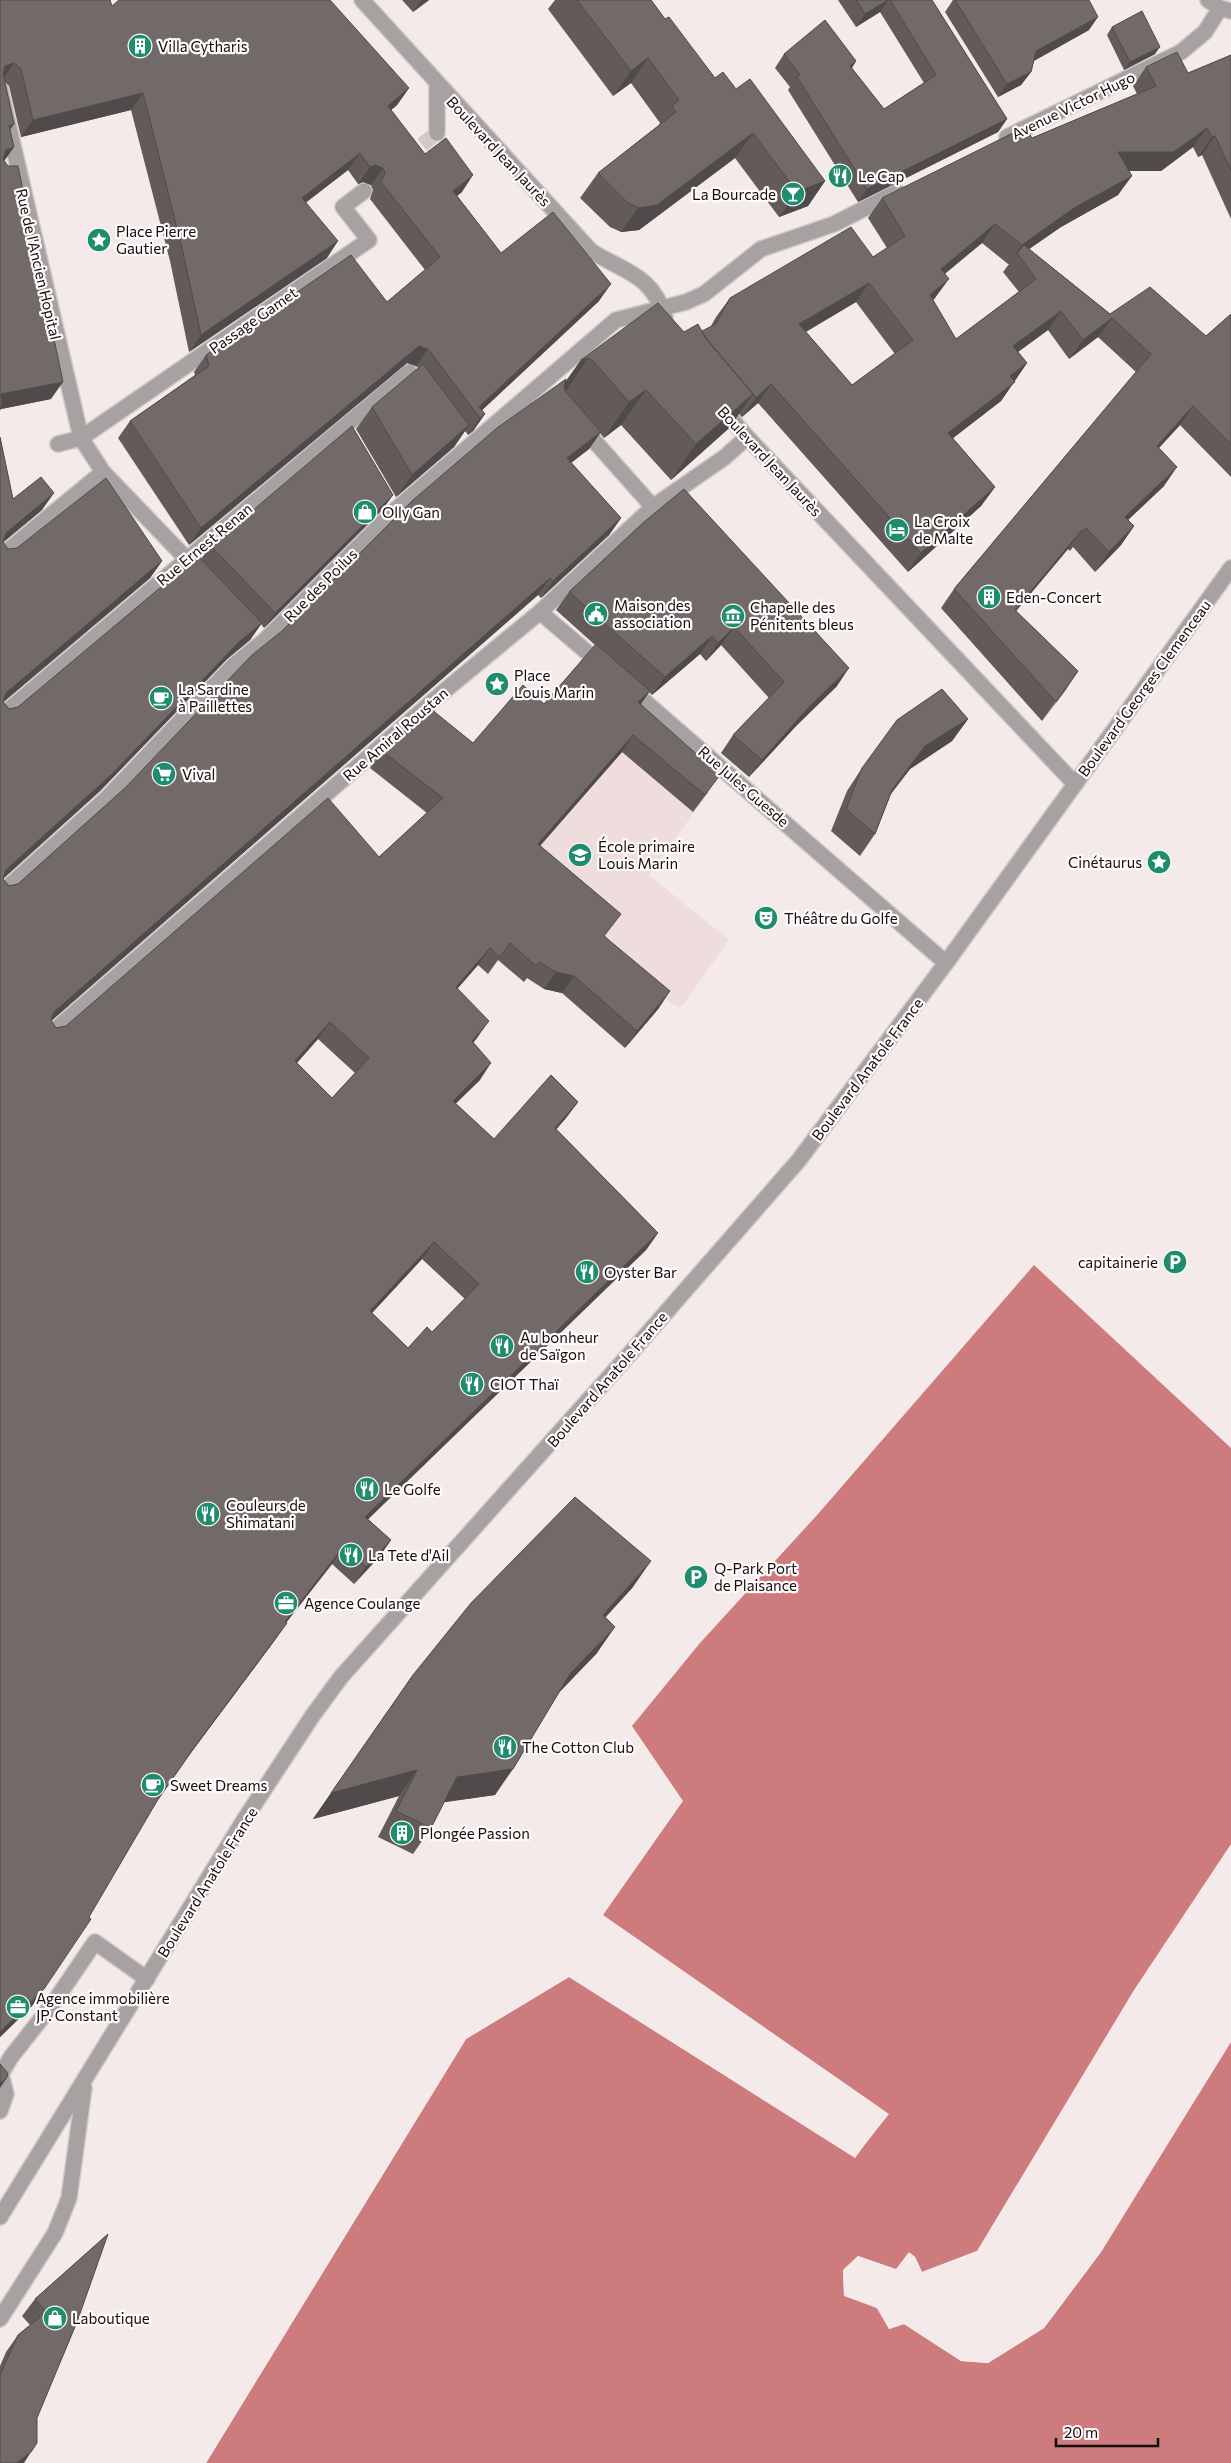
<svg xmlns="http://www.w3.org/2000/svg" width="1231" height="2463" viewBox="0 0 1231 2463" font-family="Commissioner,sans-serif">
	<rect width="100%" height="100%" fill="#f4eaea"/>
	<path fill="#efdcdc" d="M574 673 709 792 649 875 729 940 682 1006 678 1007 666 999 662 1004 440 782 533 721Z"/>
	<path fill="#ce7b7d" d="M1034 1265 1231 1448V1844L1134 1990 977 2251 922 2272 915 2257 909 2253 897 2270 858 2256 843 2270 844 2295 877 2308 889 2329 904 2324 961 2361 988 2363 1044 2328 1101 2252 1231 2042V2463H206L466 2039 569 1977 855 2157 889 2114 603 1915 683 1801 632 1726 700 1643 818 1514Z"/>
	<path fill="#f4eaea" d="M568 1975 855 2154 874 2128 876 2129 855 2158 569 1977 466 2039 206 2463H203L464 2037Z
		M1231 2040 1101 2252 1044 2328 988 2363 961 2361 904 2324 889 2329 877 2308 844 2296 843 2270 858 2256 896 2269 909 2252 915 2257 922 2272 977 2251 979 2252 922 2275 909 2256 897 2272 858 2259 846 2271 847 2294 879 2306 890 2326 905 2322 962 2359 987 2361 1043 2326 1099 2251Z"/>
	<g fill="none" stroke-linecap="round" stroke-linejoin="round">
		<path stroke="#d2c9c9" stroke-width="15" stroke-dasharray="15 8" stroke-linecap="butt" d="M404 159 437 133"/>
		<g stroke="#d0c7c7" stroke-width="18">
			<path id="minor" d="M362 0 591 251C624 272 652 274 665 317
				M1208 0 1220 8 1231 11
				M0 89 81 438 103 472 203 576
				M437 133V84
				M1007 137 1181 52 1205 32 1220 8
				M721 407 747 437 1075 784
				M581 426 653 507
				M58 444 81 438 369 240 343 207 364 191
				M0 557 103 472
				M540 612 603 666
				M628 687 946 963
				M0 717 409 372 423 390
				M0 894 107 798 234 665 264 641 394 511 616 320 686 302 704 294 761 249 834 224 897 192
				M48 1036 449 687 540 612 653 507 725 457 747 437
				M0 2111 6 2094 1 2074 11 2057 52 2005 95 1942 147 1979
				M0 2217 244 1820 313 1715 341 1677 634 1349 799 1160 946 963 1231 568
				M0 2319 55 2233 69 2198 84 2088"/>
		</g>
		<use href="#minor" stroke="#a6a2a2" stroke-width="15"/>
	</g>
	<path fill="#625b5a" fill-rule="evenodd" d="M0 0 112 6 409 88 397 105 391 110 425 154 462 192 457 196 501 253 599 301 482 410 485 414 473 431 468 435 465 431 454 447 396 497 356 429 372 407 418 368 416 366 407 363 189 545 118 438 130 421 195 375 194 372 206 355 387 302 425 270 370 199 373 190 371 185 363 182 358 184 348 170 306 202 327 258 189 352 170 261 131 110 21 137 9 86 5 82 10 130 14 147 4 161 51 399 1 409 0 410Z
		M402 0H429L413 12Z
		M555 0H651L665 19 715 78 736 89 825 181 808 206 779 217 735 158 639 230 621 232 610 227 580 198 598 173 658 126 660 123 631 83 613 96 548 9Z
		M838 0H932L1007 119 998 132 858 202 788 90 790 87 775 68 784 54 856 61 852 68 884 109 924 83 880 12 856 27Z
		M953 0H1089V30L1034 61 1031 72 1021 85 998 97 945 12Z
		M1112 27 1155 54 1124 70 1107 35Z
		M1231 55V219L1202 155 1198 157 1193 147 1161 171H1129L1118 195 1061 227 1029 249 1110 314 1206 336 1231 314V477L1180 425 1159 448 1164 486 1128 520 1134 526 1121 545 1095 572 1073 547 1070 551 1068 549 1016 611 1078 671 1042 721 941 608 954 589 1136 372 1098 337 1069 359 1048 330 1018 352 1027 363 1001 401 953 438 995 487 981 506 908 572 758 403 742 417 739 414 728 429 671 480 621 425 604 438 600 433 589 449 571 463 621 518 609 535 541 598 538 595 51 1021 56 1028 66 1026 379 857 427 813 370 768 382 751 473 743 544 704 595 645 556 610 569 592 644 522 837 686 796 726 749 777 721 753 733 735 769 698 721 645 706 661 700 654 652 695 649 692 641 704 708 792 693 812 622 752 540 845 605 936 659 1008 625 1048 562 993 544 989 527 978 524 982 498 960 488 974 478 965 457 989 477 1038 473 1043 480 1080 455 1104 494 1139 578 1102 566 1118 556 1129 658 1233 646 1250 368 1519 391 1540 379 1557 354 1584 332 1564 286 1623 275 1640 187 1758 157 1801 32 2006 0 2037V437L13 499 42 510 3 542 8 549 162 561 150 578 3 702 9 709 18 707 201 559 211 546 393 495 382 510 264 628 261 624 250 640 227 659 100 791 3 879 9 886 18 884 125 788 282 631 566 381 581 360 684 332H702L711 326 716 317 730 298 873 257 887 248 868 218 882 198 1032 138 1137 94 1133 86 1146 67 1188 73ZM982 243 1008 264H1009L1003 272 1019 292 956 339 933 300 935 298 945 273ZM856 302 895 354 852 385 806 332ZM318 1039 355 1073 332 1098 297 1063ZM422 1259 465 1299 432 1332 408 1348 372 1313Z
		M968 719 952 741 910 769 891 794 875 834 860 856 831 831 847 791 862 768Z
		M633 1587 605 1617 597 1653 559 1692 495 1795 444 1802 431 1828 413 1854 378 1837 399 1796 313 1819 413 1675Z
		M108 2234 0 2463V2366L6 2352 18 2335 30 2325 22 2316 35 2299Z"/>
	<path fill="#504a4a" d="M421 0H429L413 12Z
		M888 0 880 12 856 27 865 14Z
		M1098 17 1089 30 1026 65 1036 51Z
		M1160 47 1155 54 1124 70 1130 62Z
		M648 58 631 83 613 96 631 71Z
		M856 61 847 75 850 66Z
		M14 63 2 80 0 81 5 66Z
		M1031 72 1021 85 998 97 1007 84Z
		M409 88 397 105 376 123 388 106Z
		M143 93 131 110 21 137 33 120Z
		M1007 119 998 132 858 202 867 189Z
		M14 124 3 141 9 126Z
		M1207 128 1193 147 1161 171H1105L1118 152Z
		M753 133 735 158 639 230 621 232 638 208Z
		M1215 136 1202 155 1198 157 1212 137Z
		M14 147 2 164 0 165 6 150Z
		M360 153 348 170 290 215 302 198Z
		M375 165 383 168 371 185 363 182 358 184 370 167Z
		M473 175 462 192 441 208 453 191Z
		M1132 176 1118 195 1061 227 1019 256 1017 253 1008 264 1022 245 1074 208Z
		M825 181 808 206 779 217 797 192Z
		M995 224 982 243 928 288 941 269Z
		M338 241 327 258 189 352 201 335Z
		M949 279 935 298 916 315 930 295Z
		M869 283 856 302 786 343 799 324Z
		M611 284 599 301 478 414 479 407Z
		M1061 311 1048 330 1000 365 1013 346Z
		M1112 318 1098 337 1069 359 1083 340Z
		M419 346 428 349 416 366 407 363 189 545 201 528Z
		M588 358 564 394 556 395 581 360Z
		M1027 363 1001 401 935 452 948 433 1010 376Z
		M63 382 51 399 1 409 0 410 1 394Z
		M771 384 758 403 742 417 756 398Z
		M646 390 621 425 604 438 629 402Z
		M753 394 728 429 671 480 696 444Z
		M1193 406 1180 425 1143 465 1157 446Z
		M485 414 473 431 468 435 480 418Z
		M469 425 454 447 396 497 412 475Z
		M601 432 589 449 555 475 567 458Z
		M1177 467 1164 486 1111 536 1125 517Z
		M995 487 981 506 908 572 921 553Z
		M54 493 42 510 0 545 6 533Z
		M393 495 382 510 264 628 275 613Z
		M621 518 609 535 541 598 553 581Z
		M1134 526 1121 545 1095 572 1109 552Z
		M1082 530 1068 549 1001 629 1015 610Z
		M162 561 150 578 0 705 6 693Z
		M550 578 538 595 42 1029 54 1012Z
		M262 623 250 640 227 659 100 791 0 881 6 870 239 642Z
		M734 627 721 645 706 661 718 643Z
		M712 636 700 654 652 695 665 677Z
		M849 668 837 686 796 726 749 777 762 760 808 708Z
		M1078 671 1065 691 1042 721 1056 702Z
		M650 691 638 708V702Z
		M968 719 952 741 910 769 876 813 892 790 925 746Z
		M633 735 622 752 527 861 538 844Z
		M490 948 478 965 444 1004 456 987Z
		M556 972 574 976 562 993 544 989Z
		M670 991 659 1008 625 1048 637 1031Z
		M489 1021 477 1038 460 1058 472 1041Z
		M330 1022 318 1039 283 1078 295 1061Z
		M491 1063 480 1080 441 1118 453 1101Z
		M578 1102 566 1118 543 1145 555 1128Z
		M658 1233 646 1250 353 1534 365 1517Z
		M434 1242 422 1259 358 1328 370 1311Z
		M391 1540 379 1557 354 1584 366 1567Z
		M343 1547 332 1564 273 1639 285 1622Z
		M651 1561 633 1587 585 1640 603 1615Z
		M287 1623 275 1640 184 1762 196 1745Z
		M615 1627 597 1653 552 1700 570 1674Z
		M513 1769 495 1795 439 1803 457 1777Z
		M417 1770 399 1796 313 1819 331 1793Z
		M44 1989 32 2006 0 2037V2032Z
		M8 2076 0 2088V2084Z
		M31 2452 24 2463H16Z"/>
	<path fill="#726a69" stroke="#504a4a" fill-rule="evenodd" d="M0 0H110L112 6 119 0H330L409 88 388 106 425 154 446 138 473 175 453 191 501 253 553 212 611 284 479 407 485 414 480 418 428 349 419 346 201 528 130 421 209 366 206 355 351 255 387 302 440 257 381 182 385 173 383 168 375 165 370 167 360 153 302 198 338 241 201 335 181 244 143 93 33 120 21 69 14 63 5 66 3 74 14 124 9 126 14 147 6 150 3 159 8 166H18L63 382 1 394 2 407H0Z
		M577 0H651L665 19 669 17 715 78 723 72 736 89 750 79 825 181 797 192 753 133 657 205 638 208 627 202 598 173 676 112 672 106 679 100 648 58 631 71Z
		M856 0H888L865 14Z
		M890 0H932L1007 119 867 189 797 77 800 75 784 54 825 20 856 61 850 66 884 109 936 75Z
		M955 0H1089L1098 17 1036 51 1031 72 1007 84Z
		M1142 11 1160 47 1130 62 1112 27Z
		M1177 52 1188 73 1231 55V170L1215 136 1212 137 1207 128 1174 152H1118L1132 176 1074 208 1022 245 995 224 941 269 949 279 930 295 956 339 1036 279 1017 253 1024 245 1110 314 1150 287 1206 336 1231 314V444L1193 406 1157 446 1177 467 1125 517 1134 526 1109 552 1086 528 1083 532 1082 530 1015 610 1078 671 1056 702 954 589 1151 354 1112 318 1083 340 1061 311 1013 346 1027 363 1010 376 1015 382 948 433 995 487 921 553 771 384 756 398 753 394 707 340 702 331 716 324 730 298 851 227 873 257 905 236 882 198 1025 127 1032 138 1156 86 1146 67ZM869 283 913 340 852 385 799 324Z
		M658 303 684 332 698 324 705 337 753 394 696 444 646 390 629 402 593 361 588 358 581 360Z
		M423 364 469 425 412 475 372 407Z
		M566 379 564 387 566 392 601 432 567 458 621 518 553 581 550 578 54 1012 51 1020 56 1028 66 1026 328 798 379 857 443 798 382 751 431 709 473 743 523 685 544 704 596 644 650 691 638 702 720 775 705 795 633 735 538 844 621 914 604 936 670 991 637 1031 574 976 556 972 539 962 536 966 510 943 500 957 490 948 456 987 489 1021 472 1041 491 1063 453 1101 494 1139 551 1075 578 1102 555 1128 658 1233 365 1517 391 1540 366 1567 343 1547 285 1622 287 1623 196 1745 157 1801 89 1917 91 1919 44 1989 0 2032V437L13 499 41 477 54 493 6 533 3 542 8 549 17 548 106 478 162 561 6 693 3 702 9 709 18 707 198 556 262 623 239 642 112 774 6 870 3 879 9 886 18 884 125 788 252 655 282 631 412 501 497 428ZM330 1022 369 1058 332 1098 295 1061ZM434 1242 479 1284 432 1332 427 1327 408 1348 370 1311Z
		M352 426 393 495 275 613 211 546Z
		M684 489 849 668 808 708 762 760 733 735 784 682 734 627 718 643 712 636 665 677 569 592 644 522Z
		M942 689 968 719 925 746 892 790 875 834 846 809 862 768 897 720Z
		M575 1497 651 1561 603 1615 615 1627 570 1674 513 1769 457 1777 431 1828 396 1811 417 1770 331 1793 413 1675 471 1603Z
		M0 2064 7 2072 8 2076 0 2084Z
		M108 2234 77 2322 37 2418V2443L31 2452 16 2463H0V2375L18 2335 46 2312 35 2299Z"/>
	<defs>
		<g id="building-disc" transform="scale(1.25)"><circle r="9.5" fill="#1e8d6d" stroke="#fff9f9"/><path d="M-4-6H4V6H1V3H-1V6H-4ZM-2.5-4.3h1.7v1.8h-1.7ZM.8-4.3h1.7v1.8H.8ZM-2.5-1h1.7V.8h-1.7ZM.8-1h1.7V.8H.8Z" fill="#fff"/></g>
		<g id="restaurant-disc" transform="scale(1.25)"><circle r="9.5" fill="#1e8d6d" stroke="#fff9f9"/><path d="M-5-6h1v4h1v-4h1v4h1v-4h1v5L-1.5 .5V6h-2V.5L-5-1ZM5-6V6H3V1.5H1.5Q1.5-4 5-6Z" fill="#fff"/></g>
		<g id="bar-disc" transform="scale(1.25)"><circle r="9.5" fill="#1e8d6d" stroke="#fff9f9"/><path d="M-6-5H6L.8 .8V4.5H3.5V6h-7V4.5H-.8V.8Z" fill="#fff"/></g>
		<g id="sight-disc" transform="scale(1.25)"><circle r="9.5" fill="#1e8d6d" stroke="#fff9f9"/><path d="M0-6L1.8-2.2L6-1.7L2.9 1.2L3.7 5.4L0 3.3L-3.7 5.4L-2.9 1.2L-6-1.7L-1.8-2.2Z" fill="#fff"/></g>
		<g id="shop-disc" transform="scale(1.25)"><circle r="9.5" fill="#1e8d6d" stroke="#fff9f9"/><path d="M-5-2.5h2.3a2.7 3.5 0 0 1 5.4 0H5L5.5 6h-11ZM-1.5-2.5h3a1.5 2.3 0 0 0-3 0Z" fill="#fff"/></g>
		<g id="hotel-disc" transform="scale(1.25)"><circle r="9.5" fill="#1e8d6d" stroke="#fff9f9"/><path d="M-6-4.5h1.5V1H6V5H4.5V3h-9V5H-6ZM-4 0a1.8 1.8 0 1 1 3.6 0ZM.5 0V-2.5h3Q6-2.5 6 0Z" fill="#fff"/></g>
		<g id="civic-disc" transform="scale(1.25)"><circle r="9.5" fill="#1e8d6d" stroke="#fff9f9"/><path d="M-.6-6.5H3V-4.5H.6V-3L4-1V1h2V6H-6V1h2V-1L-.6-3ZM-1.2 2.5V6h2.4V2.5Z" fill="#fff"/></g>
		<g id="museum-disc" transform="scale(1.25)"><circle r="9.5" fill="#1e8d6d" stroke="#fff9f9"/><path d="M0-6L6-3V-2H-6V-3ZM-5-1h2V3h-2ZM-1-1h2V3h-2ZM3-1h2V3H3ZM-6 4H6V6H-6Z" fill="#fff"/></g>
		<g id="cafe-disc" transform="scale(1.25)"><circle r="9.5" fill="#1e8d6d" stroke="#fff9f9"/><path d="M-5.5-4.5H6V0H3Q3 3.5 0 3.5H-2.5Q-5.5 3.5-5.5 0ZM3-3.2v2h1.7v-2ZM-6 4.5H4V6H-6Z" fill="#fff"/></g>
		<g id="supermarket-disc" transform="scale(1.25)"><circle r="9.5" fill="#1e8d6d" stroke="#fff9f9"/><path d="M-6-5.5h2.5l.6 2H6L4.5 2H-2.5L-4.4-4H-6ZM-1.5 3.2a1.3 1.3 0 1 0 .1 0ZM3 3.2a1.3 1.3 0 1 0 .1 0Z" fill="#fff"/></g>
		<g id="school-disc" transform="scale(1.25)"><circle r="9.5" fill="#1e8d6d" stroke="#fff9f9"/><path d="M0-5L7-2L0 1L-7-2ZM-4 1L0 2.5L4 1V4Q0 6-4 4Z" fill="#fff"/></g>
		<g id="theatre-disc" transform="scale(1.25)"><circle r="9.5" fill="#1e8d6d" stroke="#fff9f9"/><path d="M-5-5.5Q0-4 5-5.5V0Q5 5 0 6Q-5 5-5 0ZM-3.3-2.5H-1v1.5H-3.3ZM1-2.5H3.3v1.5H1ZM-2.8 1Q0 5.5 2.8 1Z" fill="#fff"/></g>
		<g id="parking-disc" transform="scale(1.25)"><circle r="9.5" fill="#1e8d6d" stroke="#fff9f9"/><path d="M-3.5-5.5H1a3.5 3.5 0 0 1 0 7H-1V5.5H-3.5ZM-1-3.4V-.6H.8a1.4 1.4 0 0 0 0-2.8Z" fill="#fff"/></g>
		<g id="office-disc" transform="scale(1.25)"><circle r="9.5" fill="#1e8d6d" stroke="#fff9f9"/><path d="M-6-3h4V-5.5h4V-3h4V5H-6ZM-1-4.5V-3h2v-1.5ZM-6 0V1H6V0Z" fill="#fff"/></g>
	</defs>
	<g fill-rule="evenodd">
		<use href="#building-disc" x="140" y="46"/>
		<use href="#restaurant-disc" x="840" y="176"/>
		<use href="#bar-disc" x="793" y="194"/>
		<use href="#sight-disc" x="99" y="240"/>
		<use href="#shop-disc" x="365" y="512"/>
		<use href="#hotel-disc" x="897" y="530"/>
		<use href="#building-disc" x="989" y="597"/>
		<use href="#civic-disc" x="596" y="614"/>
		<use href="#museum-disc" x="733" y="616"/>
		<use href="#sight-disc" x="497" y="684"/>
		<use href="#cafe-disc" x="161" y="698"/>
		<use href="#supermarket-disc" x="164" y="774"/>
		<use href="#school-disc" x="580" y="855"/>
		<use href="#sight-disc" x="1159" y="862"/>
		<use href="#theatre-disc" x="766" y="918"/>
		<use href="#parking-disc" x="1175" y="1262"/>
		<use href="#restaurant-disc" x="587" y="1272"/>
		<use href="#restaurant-disc" x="502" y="1346"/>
		<use href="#restaurant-disc" x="472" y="1384"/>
		<use href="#restaurant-disc" x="367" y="1489"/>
		<use href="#restaurant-disc" x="208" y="1514"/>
		<use href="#restaurant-disc" x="351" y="1555"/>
		<use href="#parking-disc" x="696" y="1577"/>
		<use href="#office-disc" x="286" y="1603"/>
		<use href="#restaurant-disc" x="505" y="1747"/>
		<use href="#cafe-disc" x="153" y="1785"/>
		<use href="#building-disc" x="402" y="1833"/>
		<use href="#office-disc" x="18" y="2007"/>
		<use href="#shop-disc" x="55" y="2318"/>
	</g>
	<g text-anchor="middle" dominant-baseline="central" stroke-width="4.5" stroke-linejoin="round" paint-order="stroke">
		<g font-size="15" fill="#110e0e" stroke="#fff9f9" text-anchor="start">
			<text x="158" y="46">Villa Cytharis</text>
			<text x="858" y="176">Le Cap</text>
			<text x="776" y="194" text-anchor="end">La Bourcade</text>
			<text x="116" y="231">Place Pierre<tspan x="116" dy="17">Gautier</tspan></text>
			<text x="382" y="512">Olly Gan</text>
			<text x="914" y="521">La Croix<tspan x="914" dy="17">de Malte</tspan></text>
			<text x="1006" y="597">Eden-Concert</text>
			<text x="614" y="605">Maison des<tspan x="614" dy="17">association</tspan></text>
			<text x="750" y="607">Chapelle des<tspan x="750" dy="17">Pénitents bleus</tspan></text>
			<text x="514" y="675">Place<tspan x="514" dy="17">Louis Marin</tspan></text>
			<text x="178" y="689">La Sardine<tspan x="178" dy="17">à Paillettes</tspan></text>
			<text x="182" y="774">Vival</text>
			<text x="598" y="846">École primaire<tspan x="598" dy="17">Louis Marin</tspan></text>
			<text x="1142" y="862" text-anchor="end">Cinétaurus</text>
			<text x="784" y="918">Théâtre du Golfe</text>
			<text x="1158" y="1262" text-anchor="end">capitainerie</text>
			<text x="604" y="1272">Oyster Bar</text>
			<text x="520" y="1337">Au bonheur<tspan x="520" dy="17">de Saïgon</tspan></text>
			<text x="490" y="1384">CIOT Thaï</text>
			<text x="384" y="1489">Le Golfe</text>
			<text x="226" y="1505">Couleurs de<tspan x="226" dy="17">Shimatani</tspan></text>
			<text x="368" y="1555">La Tete d'Ail</text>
			<text x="714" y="1568">Q-Park Port<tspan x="714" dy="17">de Plaisance</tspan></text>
			<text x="304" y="1603">Agence Coulange</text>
			<text x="522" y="1747">The Cotton Club</text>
			<text x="170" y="1785">Sweet Dreams</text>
			<text x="420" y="1833">Plongée Passion</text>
			<text x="36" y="1998">Agence immobilière<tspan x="36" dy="17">JP. Constant</tspan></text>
			<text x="72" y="2318">Laboutique</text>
		</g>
		<g font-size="15" fill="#110e0e" stroke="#fff9f9">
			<text transform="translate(1073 105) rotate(-26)">Avenue Victor Hugo</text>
			<text transform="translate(499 151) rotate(47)">Boulevard Jean Jaurès</text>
			<text transform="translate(39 264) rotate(77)">Rue de l'Ancien Hopital</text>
			<text transform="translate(253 320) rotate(-35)">Passage Gamet</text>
			<text transform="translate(770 461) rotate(47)">Boulevard Jean Jaurès</text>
			<text transform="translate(204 544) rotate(-40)">Rue Ernest Renan</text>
			<text transform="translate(320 585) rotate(-45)">Rue des Poilus</text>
			<text transform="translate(1144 688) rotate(-54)">Boulevard Georges Clemenceau</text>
			<text transform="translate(395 734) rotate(-41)">Rue Amiral Roustan</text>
			<text transform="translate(744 786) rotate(41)">Rue Jules Guesde</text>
			<text transform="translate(867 1069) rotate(-53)">Boulevard Anatole France</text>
			<text transform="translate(607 1379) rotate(-49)">Boulevard Anatole France</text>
			<text transform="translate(207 1882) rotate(-58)">Boulevard Anatole France</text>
		</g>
	</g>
	<path d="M1056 2438v8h102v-8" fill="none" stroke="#110e0e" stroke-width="2.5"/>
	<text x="1064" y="2438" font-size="15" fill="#110e0e" stroke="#fff9f9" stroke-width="4" paint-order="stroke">20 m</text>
</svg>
